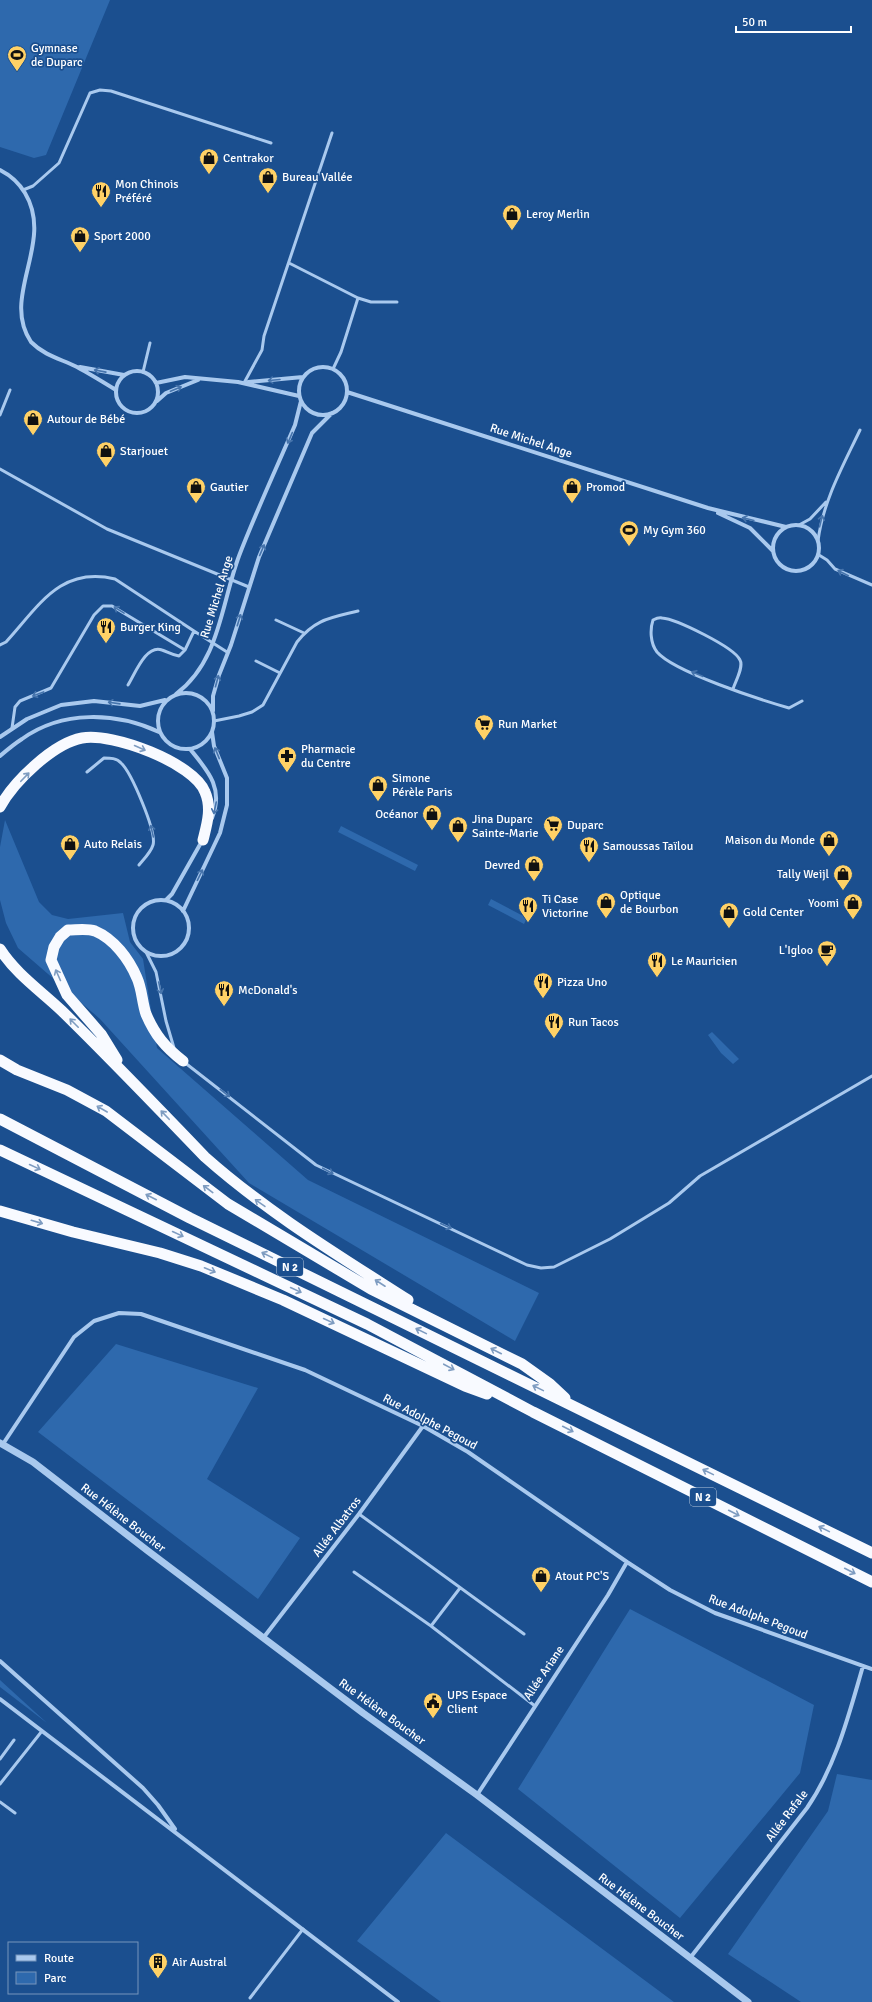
<svg xmlns="http://www.w3.org/2000/svg" width="872" height="2002" viewBox="0 0 872 2002" font-family="Signika,sans-serif">
	<rect width="100%" height="100%" fill="#1b4f8f"/>
	<path fill="#2e69ad" d="M0 0H110L46 155 34 158 0 147Z
		M5 820 39 902 52 915 68 919 123 913 130 942 143 959 157 1048 308 1180 539 1293 515 1341 249 1183 100 1019 18 948 6 923 0 900V847Z
		M341 826 418 865 415 871 338 832Z
		M491 899 527 918 524 924 488 905Z
		M712 1032 739 1059 733 1064 721 1053 708 1035Z
		M116 1344 258 1388 207 1479 300 1538 258 1599 38 1432Z
		M630 1609 814 1705 800 1773 680 1918 518 1789Z
		M0 1680 47 1723 0 1687Z
		M837 1774 872 1780V2002H801L728 1954 828 1811Z
		M446 1833 674 2002H441L357 1941Z"/>
	<g fill="none" stroke-linecap="round" stroke-linejoin="round">
		<path stroke="#a9c9ee" stroke-width="3" d="M23 190 33 186 59 163 90 93 100 90 111 91 271 143
			M289 263 358 298
			M333 369 341 352 358 298 371 302H397
			M143 372 150 343
			M244 383 262 350 264 336 332 133
			M0 415 10 390
			M0 469 107 529 249 587
			M799 525 810 519 826 502
			M818 541C823 501 843 466 860 430
			M819 555 827 560 835 569 872 585
			M276 620 304 633
			M0 645 6 642C39 606 60 566 115 579L194 631
			M256 661 280 673
			M128 685C135 674 146 644 162 650 168 652 172 655 179 656L185 650
			M733 689C735 682 744 667 740 660 734 647 676 619 662 618 659 617 655 619 653 620 650 629 650 643 657 652 674 672 761 700 789 708L802 701
			M214 721 239 716 252 712 263 705 297 642C315 619 330 618 358 611
			M12 728 15 707 20 701 51 688 94 615 103 606H112L185 650 194 631 227 652
			M87 772 104 758C110 758 117 758 121 763 131 772 157 832 153 845 151 852 144 859 139 865
			M146 952 156 972 166 1021 174 1048
			M184 1062 316 1165 527 1265 541 1268 554 1267 610 1239 669 1203 700 1176 872 1076
			M359 1514 524 1634
			M354 1572 431 1626 535 1706
			M431 1626 460 1588
			M0 1759 14 1740
			M0 1784 42 1731
			M0 1802 15 1813
			M250 1998 303 1929"/>
		<path stroke="#a9c9ee" stroke-width="4" d="M0 170C10 175 19 183 25 193 55 243 0 296 31 342 45 356 61 359 77 367 90 374 103 382 116 390
			M80 367 124 375
			M299 391a24 24 0 1 1 48 0a24 24 0 1 1-48 0Z
			M116 392a21 21 0 1 1 42 0a21 21 0 1 1-42 0Z
			M248 382 303 377
			M156 383 185 377 238 382 299 396
			M347 392 708 508 786 527
			M157 401 166 393 198 380
			M718 513 750 528 773 551
			M773 548a23 23 0 1 1 46 0a23 23 0 1 1-46 0Z
			M158 721a28 28 0 1 1 56 0a28 28 0 1 1-56 0Z
			M176 694C220 661 221 604 239 556 256 512 276 469 295 425L301 401
			M213 711V696L219 675 231 645 259 557 312 433 332 413
			M0 737 27 719 61 705 94 701 140 706 165 700
			M190 749C208 771 224 788 212 818
			M0 756C7 750 14 744 22 739 62 710 116 712 159 732
			M166 900 172 894 202 841
			M133 928a28 28 0 1 1 56 0a28 28 0 1 1-56 0Z
			M183 911 220 833 227 805V778L214 746 212 732
			M3 1444 74 1337 94 1321 119 1313 141 1314 305 1370 423 1426 468 1452 627 1562 670 1590 715 1613 872 1669
			M264 1637 359 1514 423 1426
			M0 1661 143 1788 158 1805 175 1829
			M0 1699 398 2002
			M477 1795 608 1595 627 1562
			M690 1958 807 1808C836 1766 849 1714 863 1666"/>
		<path stroke="#a9c9ee" stroke-width="7" d="M0 1443 33 1462 148 1551 363 1713 477 1795 748 2002"/>
		<path stroke="#f8faff" stroke-width="11" d="M0 807C14 781 54 743 82 738 112 732 194 763 205 792 212 808 207 824 203 840
			M0 949C16 974 41 991 62 1011 111 1059 158 1108 205 1157 267 1212 338 1255 408 1300
			M0 1060 17 1070 67 1090 106 1111 228 1204 371 1289 522 1364 550 1384 565 1398
			M117 1060 101 1034 67 995 51 960 54 947 60 937 68 930C76 930 87 928 95 931 114 939 129 959 137 978 142 989 142 1002 146 1014 155 1035 165 1047 183 1061
			M0 1119 190 1218 872 1553
			M0 1150 367 1324 533 1412 872 1582
			M0 1211 73 1232 160 1253 201 1266 283 1300 465 1386 487 1394"/>
	</g>
	<defs><path id="oneway-shaft" d="M-6 0H5M1.5-3L5.5 0L1.5 3" fill="none" stroke-width="1.6" stroke-linecap="round" stroke-linejoin="round"/></defs>
	<g stroke="#4674ac">
		<use href="#oneway-shaft" transform="translate(100 371) rotate(-169)"/>
		<use href="#oneway-shaft" transform="translate(274 380) rotate(175)"/>
		<use href="#oneway-shaft" transform="translate(176 389) rotate(-23)"/>
		<use href="#oneway-shaft" transform="translate(290 438) rotate(113)"/>
		<use href="#oneway-shaft" transform="translate(748 519) rotate(-166)"/>
		<use href="#oneway-shaft" transform="translate(821 521) rotate(-76)"/>
		<use href="#oneway-shaft" transform="translate(262 550) rotate(-67)"/>
		<use href="#oneway-shaft" transform="translate(843 573) rotate(-153)"/>
		<use href="#oneway-shaft" transform="translate(119 610) rotate(-148)"/>
		<use href="#oneway-shaft" transform="translate(239 620) rotate(-73)"/>
		<use href="#oneway-shaft" transform="translate(697 674) rotate(-157)"/>
		<use href="#oneway-shaft" transform="translate(217 681) rotate(-75)"/>
		<use href="#oneway-shaft" transform="translate(38 694) rotate(160)"/>
		<use href="#oneway-shaft" transform="translate(114 703) rotate(-172)"/>
		<use href="#oneway-shaft" transform="translate(217 753) rotate(-112)"/>
		<use href="#oneway-shaft" transform="translate(215 808) rotate(102)"/>
		<use href="#oneway-shaft" transform="translate(152 831) rotate(-103)"/>
		<use href="#oneway-shaft" transform="translate(200 875) rotate(-64)"/>
		<use href="#oneway-shaft" transform="translate(160 988) rotate(78)"/>
		<use href="#oneway-shaft" transform="translate(225 1093) rotate(38)"/>
		<use href="#oneway-shaft" transform="translate(328 1171) rotate(28)"/>
		<use href="#oneway-shaft" transform="translate(446 1226) rotate(25)"/>
	</g>
	<g stroke="#7e9cc1">
		<use href="#oneway-shaft" transform="translate(140 748) rotate(24)"/>
		<use href="#oneway-shaft" transform="translate(25 777) rotate(-46)"/>
		<use href="#oneway-shaft" transform="translate(58 975) rotate(-114)"/>
		<use href="#oneway-shaft" transform="translate(74 1023) rotate(-135)"/>
		<use href="#oneway-shaft" transform="translate(102 1109) rotate(-150)"/>
		<use href="#oneway-shaft" transform="translate(165 1115) rotate(-134)"/>
		<use href="#oneway-shaft" transform="translate(35 1167) rotate(25)"/>
		<use href="#oneway-shaft" transform="translate(208 1189) rotate(-143)"/>
		<use href="#oneway-shaft" transform="translate(151 1197) rotate(-153)"/>
		<use href="#oneway-shaft" transform="translate(260 1203) rotate(-145)"/>
		<use href="#oneway-shaft" transform="translate(37 1222) rotate(16)"/>
		<use href="#oneway-shaft" transform="translate(178 1234) rotate(25)"/>
		<use href="#oneway-shaft" transform="translate(267 1255) rotate(-154)"/>
		<use href="#oneway-shaft" transform="translate(210 1270) rotate(22)"/>
		<use href="#oneway-shaft" transform="translate(380 1283) rotate(-147)"/>
		<use href="#oneway-shaft" transform="translate(296 1290) rotate(25)"/>
		<use href="#oneway-shaft" transform="translate(329 1321) rotate(25)"/>
		<use href="#oneway-shaft" transform="translate(421 1331) rotate(-154)"/>
		<use href="#oneway-shaft" transform="translate(496 1351) rotate(-153)"/>
		<use href="#oneway-shaft" transform="translate(449 1367) rotate(28)"/>
		<use href="#oneway-shaft" transform="translate(538 1388) rotate(-154)"/>
		<use href="#oneway-shaft" transform="translate(568 1429) rotate(27)"/>
		<use href="#oneway-shaft" transform="translate(708 1472) rotate(-154)"/>
		<use href="#oneway-shaft" transform="translate(734 1513) rotate(27)"/>
		<use href="#oneway-shaft" transform="translate(824 1529) rotate(-154)"/>
		<use href="#oneway-shaft" transform="translate(850 1571) rotate(27)"/>
	</g>
	<defs>
		<g id="stadium-pin" transform="scale(1)"><path d="M0 17L-7.5 6A9.5 9.5 0 1 1 7.5 6Z" fill="#ffd166" stroke="#1b4f8f"/><path d="M0-5a6.5 5 0 1 0 0 10a6.5 5 0 1 0 0-10ZM-3.5-1.8h7v3.6h-7Z" fill="#111"/></g>
		<g id="shop-pin" transform="scale(1)"><path d="M0 17L-7.5 6A9.5 9.5 0 1 1 7.5 6Z" fill="#ffd166" stroke="#1b4f8f"/><path d="M-5-2.5h2.3a2.7 3.5 0 0 1 5.4 0H5L5.5 6h-11ZM-1.5-2.5h3a1.5 2.3 0 0 0-3 0Z" fill="#111"/></g>
		<g id="restaurant-pin" transform="scale(1)"><path d="M0 17L-7.5 6A9.5 9.5 0 1 1 7.5 6Z" fill="#ffd166" stroke="#1b4f8f"/><path d="M-5-6h1v4h1v-4h1v4h1v-4h1v5L-1.5 .5V6h-2V.5L-5-1ZM5-6V6H3V1.5H1.5Q1.5-4 5-6Z" fill="#111"/></g>
		<g id="supermarket-pin" transform="scale(1)"><path d="M0 17L-7.5 6A9.5 9.5 0 1 1 7.5 6Z" fill="#ffd166" stroke="#1b4f8f"/><path d="M-6-5.5h2.5l.6 2H6L4.5 2H-2.5L-4.4-4H-6ZM-1.5 3.2a1.3 1.3 0 1 0 .1 0ZM3 3.2a1.3 1.3 0 1 0 .1 0Z" fill="#111"/></g>
		<g id="pharmacy-pin" transform="scale(1)"><path d="M0 17L-7.5 6A9.5 9.5 0 1 1 7.5 6Z" fill="#ffd166" stroke="#1b4f8f"/><path d="M-2-6h4v4h4v4h-4v4h-4v-4h-4v-4h4Z" fill="#111"/></g>
		<g id="cafe-pin" transform="scale(1)"><path d="M0 17L-7.5 6A9.5 9.5 0 1 1 7.5 6Z" fill="#ffd166" stroke="#1b4f8f"/><path d="M-5.5-4.5H6V0H3Q3 3.5 0 3.5H-2.5Q-5.5 3.5-5.5 0ZM3-3.2v2h1.7v-2ZM-6 4.5H4V6H-6Z" fill="#111"/></g>
		<g id="civic-pin" transform="scale(1)"><path d="M0 17L-7.5 6A9.5 9.5 0 1 1 7.5 6Z" fill="#ffd166" stroke="#1b4f8f"/><path d="M-.6-6.5H3V-4.5H.6V-3L4-1V1h2V6H-6V1h2V-1L-.6-3ZM-1.2 2.5V6h2.4V2.5Z" fill="#111"/></g>
		<g id="building-pin" transform="scale(1)"><path d="M0 17L-7.5 6A9.5 9.5 0 1 1 7.5 6Z" fill="#ffd166" stroke="#1b4f8f"/><path d="M-4-6H4V6H1V3H-1V6H-4ZM-2.5-4.3h1.7v1.8h-1.7ZM.8-4.3h1.7v1.8H.8ZM-2.5-1h1.7V.8h-1.7ZM.8-1h1.7V.8H.8Z" fill="#111"/></g>
	</defs>
	<g fill-rule="evenodd">
		<use href="#stadium-pin" x="17" y="55"/>
		<use href="#shop-pin" x="209" y="158"/>
		<use href="#shop-pin" x="268" y="177"/>
		<use href="#restaurant-pin" x="101" y="191"/>
		<use href="#shop-pin" x="512" y="214"/>
		<use href="#shop-pin" x="80" y="236"/>
		<use href="#shop-pin" x="33" y="419"/>
		<use href="#shop-pin" x="106" y="451"/>
		<use href="#shop-pin" x="196" y="487"/>
		<use href="#shop-pin" x="572" y="487"/>
		<use href="#stadium-pin" x="629" y="530"/>
		<use href="#restaurant-pin" x="106" y="627"/>
		<use href="#supermarket-pin" x="484" y="724"/>
		<use href="#pharmacy-pin" x="287" y="756"/>
		<use href="#shop-pin" x="378" y="785"/>
		<use href="#shop-pin" x="432" y="814"/>
		<use href="#supermarket-pin" x="553" y="825"/>
		<use href="#shop-pin" x="458" y="826"/>
		<use href="#shop-pin" x="829" y="840"/>
		<use href="#shop-pin" x="70" y="844"/>
		<use href="#restaurant-pin" x="589" y="846"/>
		<use href="#shop-pin" x="534" y="865"/>
		<use href="#shop-pin" x="843" y="874"/>
		<use href="#shop-pin" x="606" y="902"/>
		<use href="#shop-pin" x="853" y="903"/>
		<use href="#restaurant-pin" x="528" y="906"/>
		<use href="#shop-pin" x="729" y="912"/>
		<use href="#cafe-pin" x="827" y="950"/>
		<use href="#restaurant-pin" x="657" y="961"/>
		<use href="#restaurant-pin" x="543" y="982"/>
		<use href="#restaurant-pin" x="224" y="990"/>
		<use href="#restaurant-pin" x="554" y="1022"/>
		<use href="#shop-pin" x="541" y="1576"/>
		<use href="#civic-pin" x="433" y="1702"/>
		<use href="#building-pin" x="158" y="1962"/>
	</g>
	<g text-anchor="middle" dominant-baseline="central" stroke-width="3.5" stroke-linejoin="round" paint-order="stroke">
		<g fill="#1b4f8f" stroke="#bbcadd" stroke-width="1">
			<rect x="277" y="1258" width="26" height="18" rx="3"/>
			<rect x="690" y="1488" width="26" height="18" rx="3"/>
		</g>
		<g font-size="11" font-weight="bold" fill="#fff">
			<text x="290" y="1267">N 2</text>
			<text x="703" y="1497">N 2</text>
		</g>
		<g font-size="12" fill="#fff" stroke="#1b4f8f" text-anchor="start">
			<text x="31" y="48">Gymnase<tspan x="31" dy="14">de Duparc</tspan></text>
			<text x="223" y="158">Centrakor</text>
			<text x="282" y="177">Bureau Vallée</text>
			<text x="115" y="184">Mon Chinois<tspan x="115" dy="14">Préféré</tspan></text>
			<text x="526" y="214">Leroy Merlin</text>
			<text x="94" y="236">Sport 2000</text>
			<text x="47" y="419">Autour de Bébé</text>
			<text x="120" y="451">Starjouet</text>
			<text x="210" y="487">Gautier</text>
			<text x="586" y="487">Promod</text>
			<text x="643" y="530">My Gym 360</text>
			<text x="120" y="627">Burger King</text>
			<text x="498" y="724">Run Market</text>
			<text x="301" y="749">Pharmacie<tspan x="301" dy="14">du Centre</tspan></text>
			<text x="392" y="778">Simone<tspan x="392" dy="14">Pérèle Paris</tspan></text>
			<text x="418" y="814" text-anchor="end">Océanor</text>
			<text x="472" y="819">Jina Duparc<tspan x="472" dy="14">Sainte-Marie</tspan></text>
			<text x="567" y="825">Duparc</text>
			<text x="815" y="840" text-anchor="end">Maison du Monde</text>
			<text x="84" y="844">Auto Relais</text>
			<text x="603" y="846">Samoussas Taïlou</text>
			<text x="520" y="865" text-anchor="end">Devred</text>
			<text x="829" y="874" text-anchor="end">Tally Weijl</text>
			<text x="620" y="895">Optique<tspan x="620" dy="14">de Bourbon</tspan></text>
			<text x="542" y="899">Ti Case<tspan x="542" dy="14">Victorine</tspan></text>
			<text x="839" y="903" text-anchor="end">Yoomi</text>
			<text x="743" y="912">Gold Center</text>
			<text x="813" y="950" text-anchor="end">L'Igloo</text>
			<text x="671" y="961">Le Mauricien</text>
			<text x="557" y="982">Pizza Uno</text>
			<text x="238" y="990">McDonald's</text>
			<text x="568" y="1022">Run Tacos</text>
			<text x="555" y="1576">Atout PC'S</text>
			<text x="447" y="1695">UPS Espace<tspan x="447" dy="14">Client</tspan></text>
			<text x="172" y="1962">Air Austral</text>
		</g>
		<g font-size="12" fill="#fff" stroke="#1b4f8f">
			<text transform="translate(531 441) rotate(18)">Rue Michel Ange</text>
			<text transform="translate(217 597) rotate(-73)">Rue Michel Ange</text>
			<text transform="translate(430 1422) rotate(28)">Rue Adolphe Pegoud</text>
			<text transform="translate(123 1518) rotate(38)">Rue Hélène Boucher</text>
			<text transform="translate(337 1527) rotate(-53)">Allée Albatros</text>
			<text transform="translate(758 1617) rotate(21)">Rue Adolphe Pegoud</text>
			<text transform="translate(544 1673) rotate(-56)">Allée Ariane</text>
			<text transform="translate(382 1712) rotate(36)">Rue Hélène Boucher</text>
			<text transform="translate(787 1816) rotate(-53)">Allée Rafale</text>
			<text transform="translate(641 1907) rotate(37)">Rue Hélène Boucher</text>
		</g>
	</g>
	<rect x="8" y="1942" width="130" height="52" fill="#1b4f8f" stroke="#7695bc"/>
	<rect x="16" y="1955" width="20" height="6" fill="#a9c9ee" stroke="#7695bc"/>
	<text x="44" y="1962" font-size="12" fill="#ffffff">Route</text>
	<rect x="16" y="1972" width="20" height="12" fill="#2e69ad" stroke="#7695bc"/>
	<text x="44" y="1982" font-size="12" fill="#ffffff">Parc</text>
	<path d="M736 26v6h115v-6" fill="none" stroke="#ffffff" stroke-width="2"/>
	<text x="742" y="26" font-size="12" fill="#ffffff" stroke="#1b4f8f" stroke-width="3" paint-order="stroke">50 m</text>
</svg>
